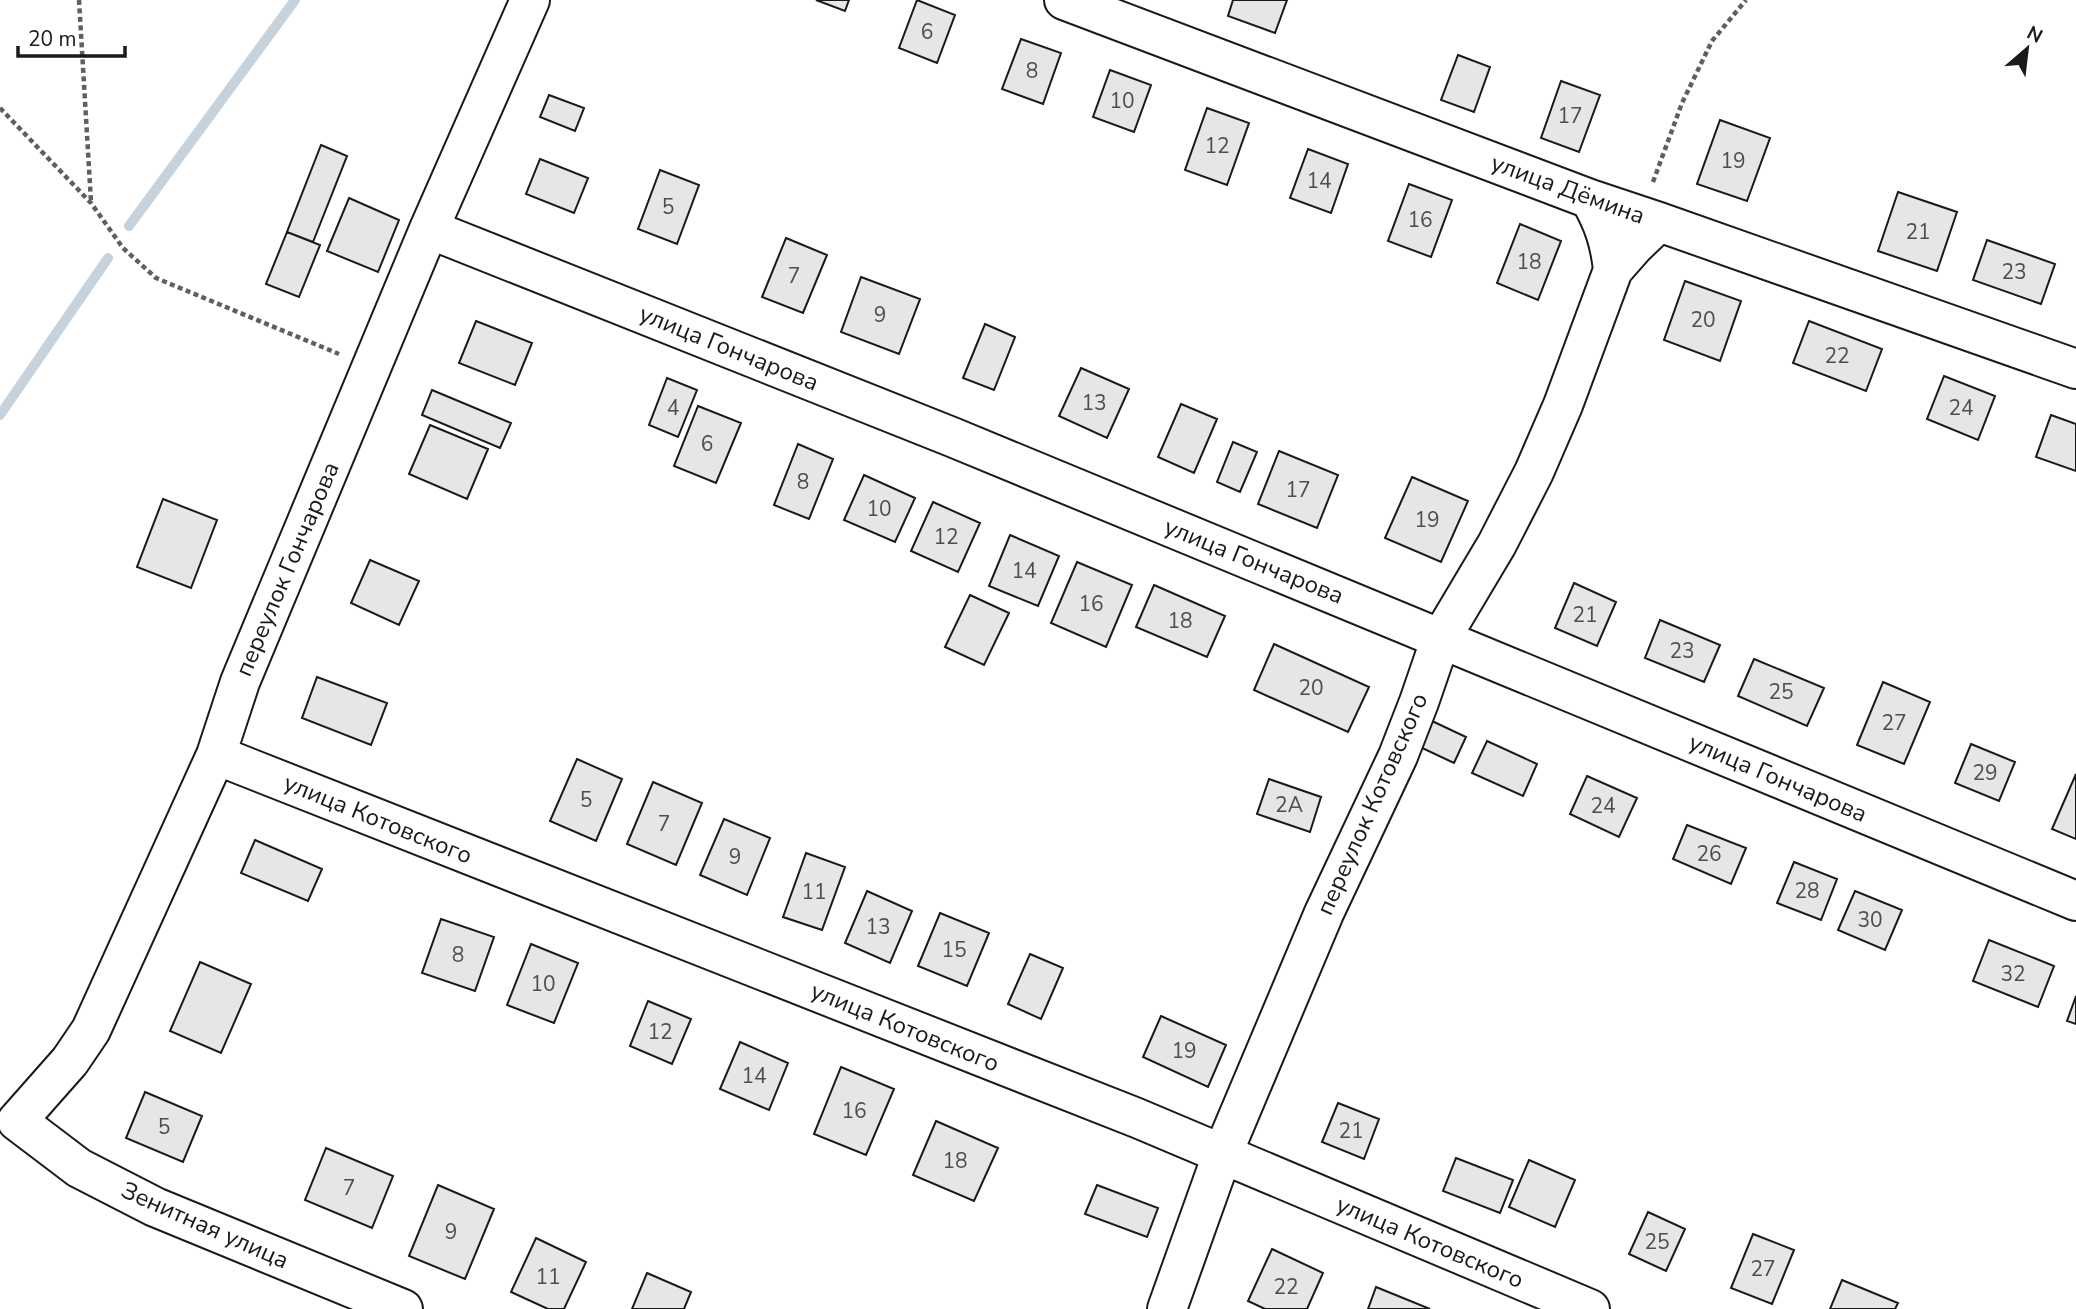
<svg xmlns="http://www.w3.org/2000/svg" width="2076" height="1309" viewBox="0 0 2076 1309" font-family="'Nunito Sans',sans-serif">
	<rect width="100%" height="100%" fill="#fff"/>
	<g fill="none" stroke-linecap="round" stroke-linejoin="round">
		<path stroke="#c6d2dc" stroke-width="10" d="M129 226 295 0
			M0 415 108 258"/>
	</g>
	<path fill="#e6e6e6" stroke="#1a1a1a" stroke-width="2" d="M816 0H849L845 11Z
		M917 0 955 15 937 63 899 48Z
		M1233 0H1287L1275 33 1228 16Z
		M1021 39 1061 53 1043 104 1002 89Z
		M1458 55 1490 67 1474 112 1441 100Z
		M1110 70 1151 85 1134 132 1093 117Z
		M1561 81 1600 95 1579 152 1541 138Z
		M549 95 584 108 575 131 540 117Z
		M1207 108 1249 123 1227 185 1185 170Z
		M1720 120 1770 138 1747 201 1697 184Z
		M321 145 347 156 313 242 287 232Z
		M1308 149 1348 164 1331 213 1290 198Z
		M540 159 588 178 574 213 526 194Z
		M660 170 699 185 677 244 638 229Z
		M1409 184 1452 200 1431 257 1388 241Z
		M1898 192 1957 212 1937 271 1878 251Z
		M349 198 399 220 378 272 327 251Z
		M1520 224 1561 241 1538 300 1497 283Z
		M287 232 320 245 299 297 266 284Z
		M786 238 827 255 803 313 762 297Z
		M1987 240 2055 264 2041 304 1973 280Z
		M861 277 920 299 899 354 841 332Z
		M1685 281 1741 301 1720 361 1664 340Z
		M476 321 532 343 515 385 459 363Z
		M1809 321 1882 349 1866 391 1793 363Z
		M985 324 1015 337 994 390 963 378Z
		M1081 368 1129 389 1107 438 1059 416Z
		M1944 376 1995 396 1978 440 1927 419Z
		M667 378 697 390 678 437 649 425Z
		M432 390 511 423 500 448 422 415Z
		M1181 404 1217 419 1194 473 1158 457Z
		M698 406 741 423 716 483 674 466Z
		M2051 415 2076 424V471L2036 457Z
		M430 425 488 449 467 499 409 474Z
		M1233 442 1257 452 1240 492 1217 482Z
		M798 444 833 459 809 519 774 505Z
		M1279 451 1338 475 1317 528 1258 504Z
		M864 475 915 498 895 542 844 520Z
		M1412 477 1468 501 1441 562 1385 538Z
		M163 499 217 520 191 588 137 567Z
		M933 502 980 523 958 572 911 551Z
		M1010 535 1059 556 1038 606 989 586Z
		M370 560 419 581 399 625 351 603Z
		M1077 562 1132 585 1106 647 1051 623Z
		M1574 583 1616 602 1597 646 1555 628Z
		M1154 585 1225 616 1207 657 1136 627Z
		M970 595 1009 613 984 665 945 647Z
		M1660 620 1720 645 1704 682 1645 658Z
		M1274 644 1369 687 1348 732 1254 690Z
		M1754 659 1824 688 1807 726 1738 696Z
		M317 677 387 703 371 745 302 718Z
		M1883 682 1930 702 1904 764 1857 745Z
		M1432 721 1466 737 1454 763 1420 747Z
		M1487 741 1537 764 1523 796 1472 773Z
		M1971 744 2015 762 1999 801 1955 783Z
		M577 759 622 779 596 841 550 821Z
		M2076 774V839L2052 829Z
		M1587 776 1637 798 1619 837 1570 814Z
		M1269 779 1321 797 1310 832 1257 814Z
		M653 782 702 803 676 865 627 844Z
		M724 819 770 838 747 895 700 875Z
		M1687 825 1746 848 1731 884 1673 859Z
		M255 840 322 869 308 901 241 873Z
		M806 853 845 867 822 930 783 917Z
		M1794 862 1837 879 1821 920 1777 903Z
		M867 891 912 911 890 963 845 943Z
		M1855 891 1902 910 1885 950 1838 930Z
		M940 913 989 933 967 986 918 966Z
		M441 919 494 937 475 991 422 973Z
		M1989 940 2054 966 2038 1007 1973 981Z
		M531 944 578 963 554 1023 507 1005Z
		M1030 954 1063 968 1041 1019 1008 1004Z
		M200 962 251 984 221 1053 170 1031Z
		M2076 996V1024L2067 1021Z
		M648 1001 691 1019 672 1064 630 1046Z
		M1161 1016 1226 1045 1208 1087 1143 1057Z
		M740 1042 788 1063 769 1110 720 1089Z
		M841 1067 894 1089 866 1155 814 1134Z
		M145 1092 202 1116 183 1162 126 1138Z
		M1338 1103 1379 1119 1364 1159 1322 1142Z
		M936 1121 998 1148 974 1201 913 1175Z
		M326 1148 393 1176 372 1228 305 1200Z
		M1456 1158 1513 1180 1500 1213 1443 1191Z
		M1529 1160 1575 1180 1555 1227 1509 1207Z
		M438 1185 494 1209 465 1279 409 1256Z
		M1097 1185 1158 1208 1147 1237 1085 1214Z
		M1648 1212 1685 1229 1666 1271 1629 1254Z
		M1753 1234 1794 1250 1772 1304 1731 1288Z
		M536 1238 586 1262 564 1309H548L511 1292Z
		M1272 1249 1323 1273 1307 1309H1265L1248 1301Z
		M647 1273 691 1292 684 1309H632Z
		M1842 1280 1898 1303 1895 1309H1830Z
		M1376 1287 1430 1309H1368Z"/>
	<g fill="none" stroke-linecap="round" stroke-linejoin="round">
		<g stroke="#1a1a1a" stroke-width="42">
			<path id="minor" d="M1064 0 1590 199 1659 222 2076 369
				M1590 199C1604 224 1610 242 1613 270L1635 245 1659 222
				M429 229 952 437 2076 901
				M216 755 1137 1118 1590 1309
				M17 1121 70 1061 91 1030 216 755 240 682 429 229 530 0
				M17 1121 79 1168 155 1207 403 1309
				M1167 1309 1222 1155 1324 913 1398 756 1419 702 1441 638 1497 544 1534 472 1563 405 1613 270"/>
		</g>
		<path stroke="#5f5f5f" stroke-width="4.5" stroke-dasharray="5 3.5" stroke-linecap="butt" d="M79 0 91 202
			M0 108 91 203 123 248 156 278 339 354
			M1653 182 1682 103 1712 41 1746 0"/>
		<use href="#minor" stroke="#fff" stroke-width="38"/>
	</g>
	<g text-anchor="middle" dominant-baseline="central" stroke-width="5" stroke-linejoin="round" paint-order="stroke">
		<g font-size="21" fill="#4d4d4d">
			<text x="927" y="32">6</text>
			<text x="1032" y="71">8</text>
			<text x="1122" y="101">10</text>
			<text x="1570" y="116">17</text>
			<text x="1217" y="146">12</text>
			<text x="1733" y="161">19</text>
			<text x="1319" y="181">14</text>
			<text x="668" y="207">5</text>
			<text x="1420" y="220">16</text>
			<text x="1918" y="232">21</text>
			<text x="1529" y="262">18</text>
			<text x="2014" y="272">23</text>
			<text x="794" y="276">7</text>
			<text x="880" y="315">9</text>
			<text x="1703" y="320">20</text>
			<text x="1837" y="356">22</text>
			<text x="1094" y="403">13</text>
			<text x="673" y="408">4</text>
			<text x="1961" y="408">24</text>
			<text x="707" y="444">6</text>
			<text x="803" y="482">8</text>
			<text x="1298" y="490">17</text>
			<text x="879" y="509">10</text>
			<text x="1427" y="520">19</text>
			<text x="946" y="537">12</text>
			<text x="1024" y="571">14</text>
			<text x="1091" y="604">16</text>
			<text x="1585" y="615">21</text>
			<text x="1180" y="621">18</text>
			<text x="1682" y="651">23</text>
			<text x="1311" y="688">20</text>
			<text x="1781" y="692">25</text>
			<text x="1894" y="723">27</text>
			<text x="1985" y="773">29</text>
			<text x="586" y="800">5</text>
			<text x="1289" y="805">2А</text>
			<text x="1603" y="806">24</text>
			<text x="664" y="824">7</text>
			<text x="1709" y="854">26</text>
			<text x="735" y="857">9</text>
			<text x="1807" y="891">28</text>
			<text x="814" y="892">11</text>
			<text x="1870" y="920">30</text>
			<text x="878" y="927">13</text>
			<text x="954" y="950">15</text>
			<text x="458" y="955">8</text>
			<text x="2013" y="974">32</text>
			<text x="543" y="984">10</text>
			<text x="660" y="1032">12</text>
			<text x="1184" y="1051">19</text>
			<text x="754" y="1076">14</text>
			<text x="854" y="1111">16</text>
			<text x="164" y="1127">5</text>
			<text x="1351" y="1131">21</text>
			<text x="955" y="1161">18</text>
			<text x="349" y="1188">7</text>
			<text x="451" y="1232">9</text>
			<text x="1657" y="1242">25</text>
			<text x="1763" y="1269">27</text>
			<text x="548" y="1277">11</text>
			<text x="1286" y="1287">22</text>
		</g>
		<g font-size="24" fill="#1a1a1a" stroke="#fff">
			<text transform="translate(1568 189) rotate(20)">улица Дёмина</text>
			<text transform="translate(729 348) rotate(22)">улица Гончарова</text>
			<text transform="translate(1254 561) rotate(22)">улица Гончарова</text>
			<text transform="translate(287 569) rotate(-67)">переулок Гончарова</text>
			<text transform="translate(1778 778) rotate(23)">улица Гончарова</text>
			<text transform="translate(1372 804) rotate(-66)">переулок Котовского</text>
			<text transform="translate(378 819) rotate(22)">улица Котовского</text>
			<text transform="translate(905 1027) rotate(22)">улица Котовского</text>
			<text transform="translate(205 1225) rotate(24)">Зенитная улица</text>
			<text transform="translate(1430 1242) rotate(23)">улица Котовского</text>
		</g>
	</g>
	<g transform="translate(2027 49) rotate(28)" stroke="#ffffff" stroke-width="5" paint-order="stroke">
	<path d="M0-5L12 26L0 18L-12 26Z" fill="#1a1a1a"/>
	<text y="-10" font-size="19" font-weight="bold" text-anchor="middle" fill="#1a1a1a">N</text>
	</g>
	<path d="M18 46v10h107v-10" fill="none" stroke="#1a1a1a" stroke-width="3.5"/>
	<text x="28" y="46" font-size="21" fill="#1a1a1a" stroke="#ffffff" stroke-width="5" paint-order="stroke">20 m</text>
</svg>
